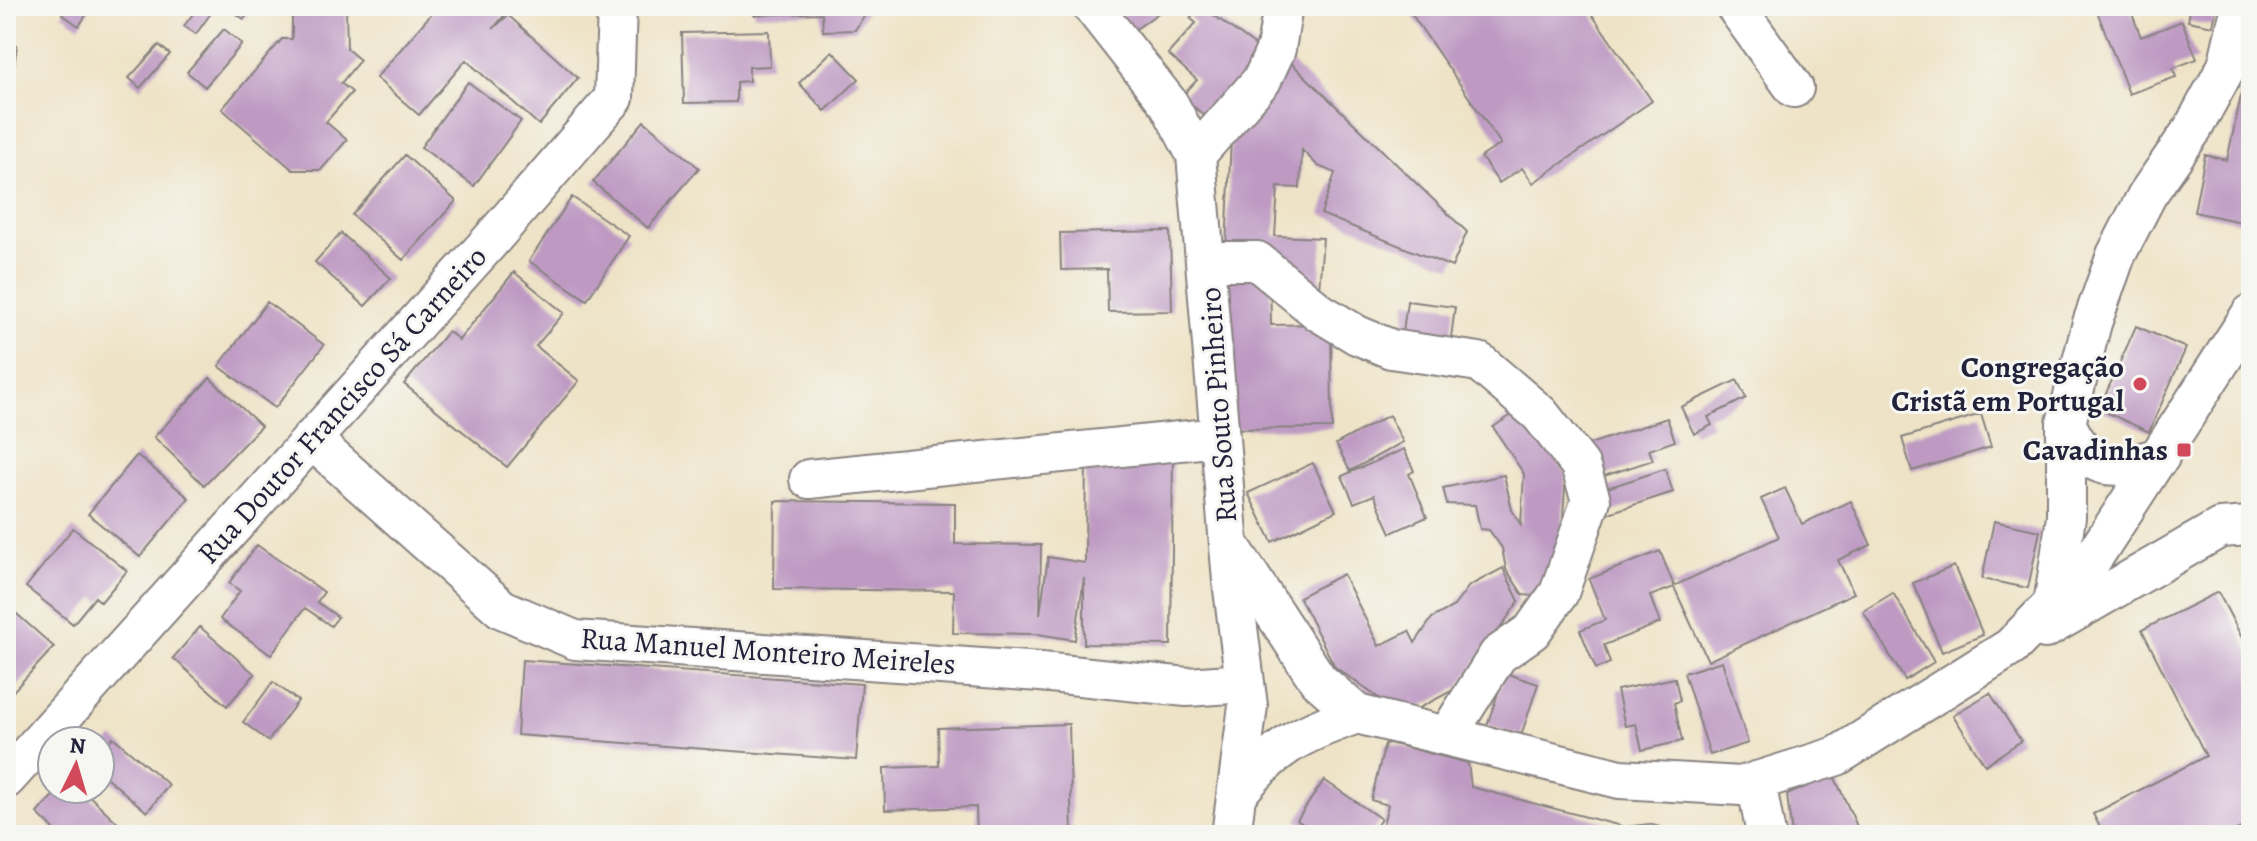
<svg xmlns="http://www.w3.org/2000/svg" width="2257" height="841" viewBox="0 0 2257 841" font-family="Alegreya,serif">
	<rect width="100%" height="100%" fill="#f6f6f2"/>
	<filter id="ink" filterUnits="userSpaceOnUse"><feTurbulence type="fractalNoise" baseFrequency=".0125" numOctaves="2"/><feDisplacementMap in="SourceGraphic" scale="16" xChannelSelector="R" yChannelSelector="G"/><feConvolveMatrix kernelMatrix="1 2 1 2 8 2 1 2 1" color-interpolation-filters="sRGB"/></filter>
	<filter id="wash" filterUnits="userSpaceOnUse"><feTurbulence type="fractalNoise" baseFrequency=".006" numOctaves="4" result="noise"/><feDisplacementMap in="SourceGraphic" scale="32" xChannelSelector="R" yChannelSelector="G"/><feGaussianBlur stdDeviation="1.8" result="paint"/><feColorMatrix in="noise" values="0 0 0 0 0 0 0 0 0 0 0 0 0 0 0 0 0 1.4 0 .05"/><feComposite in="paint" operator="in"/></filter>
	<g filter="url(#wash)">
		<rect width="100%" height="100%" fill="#eee3c6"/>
		<g id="blocks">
			<path fill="#be9ac3" d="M68 6H92L79 26 62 14Z
				M199 6H216L196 34 184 26Z
				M225 6H253L244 19Z
				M292 6H346L347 49 360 60 341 83 352 92 326 122 347 140 321 170H293L222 109 282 39H292Z
				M438 6H512L493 29 508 15 578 78 539 125 466 60 419 115 376 78Z
				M754 6H870L855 30 823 31 822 13 754 15Z
				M1116 6H1168L1133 31Z
				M1201 6 1268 55 1209 120 1182 96 1197 80 1168 54 1196 23 1190 18Z
				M1406 6H1586L1652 101 1533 183 1522 168 1499 183 1481 157 1501 144Z
				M2095 6H2129L2141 37 2182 21 2197 59 2173 68 2176 77 2129 94Z
				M2191 6H2217L2213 26 2188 21Z
				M224 29 242 44 205 87 187 72Z
				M769 31 770 66 749 67V81L736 82V102L684 103 682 33Z
				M6 44 17 45 13 74 6 73Z
				M159 45 170 54 140 88 129 78Z
				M2251 50V224L2194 212 2205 155 2227 160Z
				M832 51 859 79 825 111 799 83Z
				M1284 56 1467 232 1452 267 1321 214 1335 173 1318 166 1302 150 1300 188 1278 187 1275 236 1323 238 1319 290 1226 248 1231 138Z
				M468 82 521 121 474 186 421 147Z
				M644 121 699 168 648 228 593 182Z
				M405 155 456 201 403 260 352 215Z
				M572 197 629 236 587 300 529 261Z
				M1170 231 1172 311 1108 312 1107 269 1061 270 1060 233Z
				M341 233 391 278 365 306 315 262Z
				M1227 269H1270L1271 325 1331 324 1332 428 1229 429Z
				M514 272 564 313 536 346 579 381 507 467 404 384 448 331 459 340Z
				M1407 301 1455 307 1450 346 1402 340Z
				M267 302 324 345 275 408 219 366Z
				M2136 326 2186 348 2149 432 2099 409Z
				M210 378 261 426 204 485 154 437Z
				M1737 380 1746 398 1708 417 1712 425 1694 434 1681 407Z
				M1515 413 1566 472 1559 579 1534 596 1523 595 1506 569 1502 548 1489 530 1480 529 1475 505 1447 504 1443 488 1504 475 1512 510 1521 525 1524 474 1493 427Z
				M1981 414 1991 447 1912 471 1902 438Z
				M1389 415 1403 442 1350 471 1336 444Z
				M1667 418 1675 441 1649 450 1653 460 1589 481 1578 448Z
				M1404 449 1414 471 1409 474 1427 517 1391 533 1374 495 1354 503 1342 476Z
				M1086 450 1173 451 1171 645 1084 644V578L1075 640 1038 634 953 633 954 591 774 589 775 501 955 503V544L1041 545 1040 614 1048 557 1085 563Z
				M137 455 189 498 140 557 88 514Z
				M1313 463 1336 511 1272 542 1248 493Z
				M1665 469 1673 492 1606 514 1598 491Z
				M1785 488 1802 524 1851 501 1871 545 1838 560 1854 593 1708 661 1674 587 1650 596 1660 623 1604 645 1610 663 1596 669 1580 630 1605 620 1589 579 1660 551 1674 586 1779 537 1761 499Z
				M1994 521 2040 531 2028 588 1982 579Z
				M73 528 127 571 101 602 95 597 73 624 26 587Z
				M257 545 324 592 317 602 338 617 331 626 305 608 271 655 220 619 240 591 229 583Z
				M1954 566 1983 635 1942 652 1913 583Z
				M1503 568 1519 601 1459 687 1404 716 1335 667 1299 597 1343 574 1379 646 1409 631 1415 643 1432 618 1454 606 1469 586Z
				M2218 592 2251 655V823L2227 835H2104L2093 814 2206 756 2142 630Z
				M1893 593 1934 662 1905 680 1863 611Z
				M9 607 54 647 6 699V610Z
				M200 627 255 674 227 706 173 658Z
				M522 660 862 684 856 760 517 735Z
				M1722 661 1748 743 1710 755 1684 673Z
				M1505 673 1538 684 1521 736 1487 725Z
				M1675 678 1680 701 1674 703 1682 741 1642 750 1636 724 1625 726 1617 690Z
				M273 682 298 701 268 741 243 722Z
				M1990 693 2021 741 1985 765 1953 715Z
				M1069 724 1072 835H977L976 807 885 810 884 768 939 766 938 728Z
				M113 737 169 785 147 812 100 772V752Z
				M1389 743 1468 763 1471 787 1625 827 1649 824 1688 835H1410L1382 828 1388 805 1371 800 1385 744Z
				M1835 778 1861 835H1792L1787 795 1821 780Z
				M1324 780 1381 819 1370 835H1318L1297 820Z
				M59 789H82L120 825 110 835H60L37 813Z"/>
		</g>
	</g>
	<g filter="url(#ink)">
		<use href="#blocks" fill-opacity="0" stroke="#888280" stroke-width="2"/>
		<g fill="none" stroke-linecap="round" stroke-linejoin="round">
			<g stroke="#888280" stroke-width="42">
				<path id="minor" d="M1092 6 1169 104 1196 155 1232 581 1248 706 1231 835
					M1735 6 1794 88
					M1196 155 1262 80 1276 49 1283 6
					M1207 261H1257L1319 312 1357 335 1391 349 1479 362 1540 414 1580 465 1591 500 1559 593 1532 631 1498 655 1447 736
					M2066 423C2090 474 2110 471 2160 457
					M311 439 502 609 575 640 1041 672 1187 687 1245 683
					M809 479 1219 437
					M1229 544 1318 680 1357 714 1620 779 1741 786 1837 756 2011 647 2084 572 2251 314
					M2053 605 2066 517V423L2092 323 2116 255 2147 195 2192 130 2227 66 2241 6
					M2045 629 2220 528 2251 526
					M6 779 492 239 614 98 617 6
					M1756 781 1766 835
					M1237 794C1277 745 1298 735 1357 714"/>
			</g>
			<use href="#minor" stroke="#fff" stroke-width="38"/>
		</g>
	</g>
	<g fill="#d1495b" stroke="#f6f6f2" stroke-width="3">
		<circle cx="2140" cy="384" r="8"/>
		<rect x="2176" y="442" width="16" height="16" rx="4"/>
	</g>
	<g text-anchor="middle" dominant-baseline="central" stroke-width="6" stroke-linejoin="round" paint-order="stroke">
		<g font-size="30" font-weight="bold" fill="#22223b" stroke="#f6f6f2" text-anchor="end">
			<text x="2124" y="367">Congregação<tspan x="2124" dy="34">Cristã em Portugal</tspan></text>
			<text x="2168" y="450">Cavadinhas</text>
		</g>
		<g font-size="30" fill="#22223b" stroke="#f6f6f2">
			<text transform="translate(342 405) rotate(-48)">Rua Doutor Francisco Sá Carneiro</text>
			<text transform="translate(1218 405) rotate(-94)">Rua Souto Pinheiro</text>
			<text transform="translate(768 651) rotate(4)">Rua Manuel Monteiro Meireles</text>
		</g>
	</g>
	<rect width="2257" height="841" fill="none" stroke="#f6f6f2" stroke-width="32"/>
	<g transform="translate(76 765) rotate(5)"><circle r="38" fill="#f6f6f2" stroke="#a1a1a9" stroke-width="2"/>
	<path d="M0-6L14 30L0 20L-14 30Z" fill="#d1495b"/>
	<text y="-12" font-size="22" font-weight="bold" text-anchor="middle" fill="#22223b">N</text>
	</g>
</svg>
